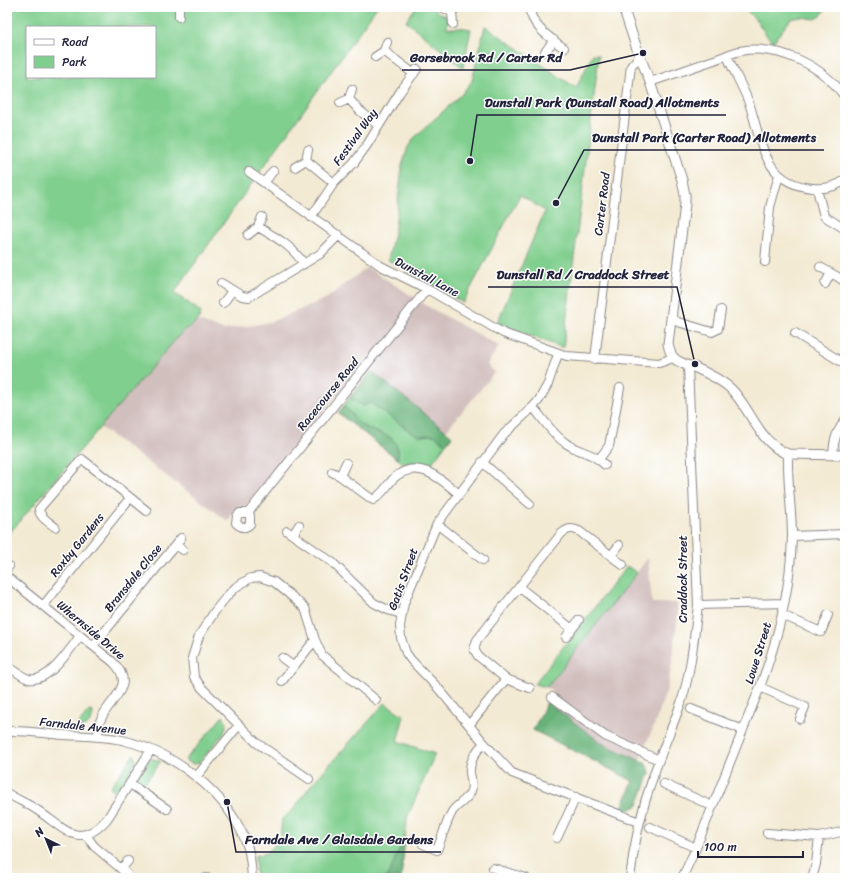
<svg xmlns="http://www.w3.org/2000/svg" width="852" height="885" viewBox="0 0 852 885" font-family="Sriracha,sans-serif">
	<rect width="100%" height="100%" fill="#fff"/>
	<filter id="ink" filterUnits="userSpaceOnUse"><feTurbulence type="fractalNoise" baseFrequency=".025" numOctaves="2"/><feDisplacementMap in="SourceGraphic" scale="8" xChannelSelector="R" yChannelSelector="G"/><feConvolveMatrix kernelMatrix="1 2 1 2 8 2 1 2 1" color-interpolation-filters="sRGB"/></filter>
	<filter id="wash" filterUnits="userSpaceOnUse"><feTurbulence type="fractalNoise" baseFrequency=".012" numOctaves="4" result="noise"/><feDisplacementMap in="SourceGraphic" scale="16" xChannelSelector="R" yChannelSelector="G"/><feGaussianBlur stdDeviation="0.9" result="paint"/><feColorMatrix in="noise" values="0 0 0 0 0 0 0 0 0 0 0 0 0 0 0 0 0 1.4 0 .05"/><feComposite in="paint" operator="in"/></filter>
	<g filter="url(#wash)">
		<rect width="100%" height="100%" fill="#f3ead3"/>
		<path fill="#d1bfbe" d="M367 267 427 306 499 346 487 365 495 372 446 431 362 365 246 505 235 509 228 521 100 427 181 333 198 321 224 330 271 322 327 298Z
			M648 558 652 603H677L678 613 672 663 667 689 655 723 639 761 603 744 547 702 552 691 547 687Z"/>
		<path fill="#80cf8e" stroke="#517864" fill-rule="evenodd" d="M7 7H377L174 293 201 312 198 321 181 333 7 536ZM27 27H155V77H27Z
			M416 7H433L439 13 446 16 448 19 447 28H457V27L471 29 463 68 406 21Z
			M743 7H826L821 16 816 19 801 17 791 19 773 42 767 36 757 21Z
			M485 26 576 88 593 54 599 55 563 348 497 323 545 211 520 195 463 303 430 283 388 260 395 228 402 166 408 147 415 137 461 95 472 81Z
			M371 371 452 436 429 467 413 462 404 464 338 413Z
			M627 566 637 573 547 687 534 684Z
			M385 703 404 716 397 741 435 754 407 818 401 878H256L255 856 267 853 280 838 282 819 293 810 311 785Z
			M89 711 93 712C92 725 86 727 74 729Z
			M223 716 227 723 224 733 199 763 193 764 185 760Z
			M134 754 136 761 117 792 110 787Z
			M153 759 161 761 142 787 134 781 147 761Z"/>
		<path fill="#68b279" stroke="#456a5a" d="M371 371 452 436 446 444 434 435 420 436 411 432 371 403 363 406 350 398Z
			M343 407C352 410 353 419 360 424 376 436 402 431 398 459L338 413Z
			M547 702 603 744 645 763 649 769 650 773 638 805 626 812 621 810 633 781 596 762 533 730Z
			M405 836 401 878H385H387Z"/>
	</g>
	<g filter="url(#ink)">
		<g fill="none" stroke-linecap="round" stroke-linejoin="round">
			<g stroke="#8a8687" stroke-width="10">
				<path id="minor" d="M179 7V17
					M441 7 452 12 457 7
					M529 7C532 27 549 37 564 48
					M452 12 453 24
					M384 51 414 74
					M545 52 554 40
					M727 56C734 72 743 87 749 103 762 141 763 184 813 188 825 189 836 187 845 180
					M375 57 384 51 387 42
					M650 82C671 75 691 68 711 61 721 58 731 53 740 51 779 44 823 66 845 97
					M349 99 360 111 379 126
					M340 103 349 99 352 89
					M306 160 334 183
					M295 167 306 160 308 150
					M249 172 381 266 427 289 503 333 567 356 659 363 673 358
					M264 183 273 171
					M817 189 824 216 845 229
					M311 217 334 183 354 163 367 145 400 92 417 69
					M258 227C277 238 291 245 304 264
					M248 235 258 227 262 217
					M765 262 770 207 779 175
					M820 267 838 277 845 282
					M221 283 242 296 249 297 320 254 339 235
					M825 284 831 273
					M223 303 232 291
					M671 318 678 322 712 332 718 329 721 310
					M795 333 845 364
					M558 354 548 384 539 400 533 407 504 434 437 524 404 603 400 626 401 638 406 653 411 660 438 688 484 743 512 773 639 822
					M595 359 631 66 637 59 640 57
					M533 407C543 419 553 435 567 444 581 453 592 452 605 465
					M833 455C834 438 836 434 845 420
					M599 459 609 446 620 388
					M482 462 530 504
					M332 472 340 476 373 500C382 495 387 485 394 478 418 457 441 479 459 494
					M340 476 346 463
					M248 513 250 516V524C245 529 241 528 236 523L237 516 240 513H248L427 289
					M437 524 483 560
					M55 527C49 522 39 517 39 509L82 459 147 511
					M287 531 332 562 374 603 388 610 401 614
					M293 535 299 525
					M792 536 845 534
					M176 545 183 550
					M611 556 619 545
					M7 569 9 566
					M7 577 113 662C137 686 111 697 101 719 98 724 98 731 98 737
					M519 587 572 629
					M698 605 784 603
					M43 606 130 498
					M782 615 821 632 828 615
					M566 637 579 620
					M93 646 181 538
					M282 658 293 666
					M7 667C15 669 21 677 29 679 49 683 69 650 80 636
					M282 681 315 640
					M760 687 805 707 800 719
					M530 688 506 679 478 656 474 649 477 640 561 534C567 529 571 527 579 531L623 565
					M552 697 605 736 659 760
					M691 709 743 730
					M469 725 506 679
					M7 731C26 730 46 734 64 735 83 736 103 736 122 740 173 752 227 792 246 842 251 854 251 866 252 878
					M196 777 239 725
					M309 779 257 743 202 688 194 677 192 658 199 636 215 611 227 596 236 587 251 578 260 577 274 582 289 594 305 608 315 640 322 655 376 700
					M130 784 167 809
					M664 784 712 806
					M7 793C17 800 27 803 37 810 64 828 79 851 107 819L151 750
					M650 827 696 848
					M767 833 819 837 845 831
					M86 835 94 846 127 874
					M557 838 576 797
					M423 844 437 850C442 837 446 823 452 812 457 804 467 801 471 791 473 785 471 779 470 773 469 761 477 750 484 743
					M493 868 526 878
					M121 869 128 861
					M206 878H207
					M630 878C634 843 641 811 653 777 661 752 672 728 681 703 691 672 694 638 698 605L688 366
					M682 878 696 848 760 687C778 639 791 587 792 536 792 509 787 481 788 454
					M812 878 816 864 819 837"/>
			</g>
			<g stroke="#8a8687" stroke-width="11">
				<path id="tertiary" d="M623 7 637 49 650 82 682 180 685 195V204L668 344C669 349 670 354 674 358 680 364 688 365 696 368 707 373 721 380 730 388 751 408 759 444 788 454L845 455"/>
			</g>
			<use href="#minor" stroke="#fff" stroke-width="8"/>
			<use href="#tertiary" stroke="#fff" stroke-width="9"/>
		</g>
	</g>
	<g text-anchor="middle" dominant-baseline="central" stroke-width="3" stroke-linejoin="round" paint-order="stroke">
		<g font-size="12" fill="#22223b" stroke="#fff">
			<text transform="translate(355 137) rotate(-54)">Festival Way</text>
			<text transform="translate(602 204) rotate(-83)">Carter Road</text>
			<text transform="translate(427 277) rotate(28)">Dunstall Lane</text>
			<text transform="translate(328 394) rotate(-51)">Racecourse Road</text>
			<text transform="translate(77 545) rotate(-51)">Roxby Gardens</text>
			<text transform="translate(133 578) rotate(-51)">Bransdale Close</text>
			<text transform="translate(403 579) rotate(-70)">Gatis Street</text>
			<text transform="translate(683 579) rotate(-90)">Craddock Street</text>
			<text transform="translate(91 630) rotate(40)">Whernside Drive</text>
			<text transform="translate(758 653) rotate(-73)">Lowe Street</text>
			<text transform="translate(83 726) rotate(6)">Farndale Avenue</text>
		</g>
	</g>
	<path fill="none" stroke="#22223b" stroke-width="1.5" d="M643 53L570 70H402M470 161L477 115H726M556 203L584 150H824M695 364L677 287H488M227 802L236 852H441"/>
	<g fill="#22223b" stroke="#fff" stroke-width="1.5">
		<circle cx="643" cy="53" r="4"/>
		<circle cx="470" cy="161" r="4"/>
		<circle cx="556" cy="203" r="4"/>
		<circle cx="695" cy="364" r="4"/>
		<circle cx="227" cy="802" r="4"/>
	</g>
	<g font-size="13" text-anchor="middle" font-weight="bold" fill="#22223b" stroke="#fff" stroke-width="3" stroke-linejoin="round" paint-order="stroke">
		<text x="486" y="62">Gorsebrook Rd / Carter Rd</text>
		<text x="602" y="107">Dunstall Park (Dunstall Road) Allotments</text>
		<text x="704" y="142">Dunstall Park (Carter Road) Allotments</text>
		<text x="583" y="279">Dunstall Rd / Craddock Street</text>
		<text x="339" y="844">Farndale Ave / Glaisdale Gardens</text>
	</g>
	<rect width="852" height="885" fill="none" stroke="#fff" stroke-width="24"/>
	<rect x="26" y="26" width="130" height="52" fill="#ffffff" stroke="#a7a7b1"/>
	<rect x="34" y="39" width="20" height="6" fill="#ffffff" stroke="#a7a7b1"/>
	<text x="62" y="46" font-size="12" fill="#22223b">Road</text>
	<rect x="34" y="56" width="20" height="12" fill="#80cf8e" stroke="#a7a7b1"/>
	<text x="62" y="66" font-size="12" fill="#22223b">Park</text>
	<g transform="translate(46 839) rotate(317)" stroke="#ffffff" stroke-width="3" paint-order="stroke">
	<path d="M0-3L7 15L0 10L-7 15Z" fill="#22223b"/>
	<text y="-6" font-size="11" font-weight="bold" text-anchor="middle" fill="#22223b">N</text>
	</g>
	<path d="M698 851v6h105v-6" fill="none" stroke="#22223b" stroke-width="2"/>
	<text x="704" y="851" font-size="12" fill="#22223b" stroke="#ffffff" stroke-width="3" paint-order="stroke">100 m</text>
</svg>
